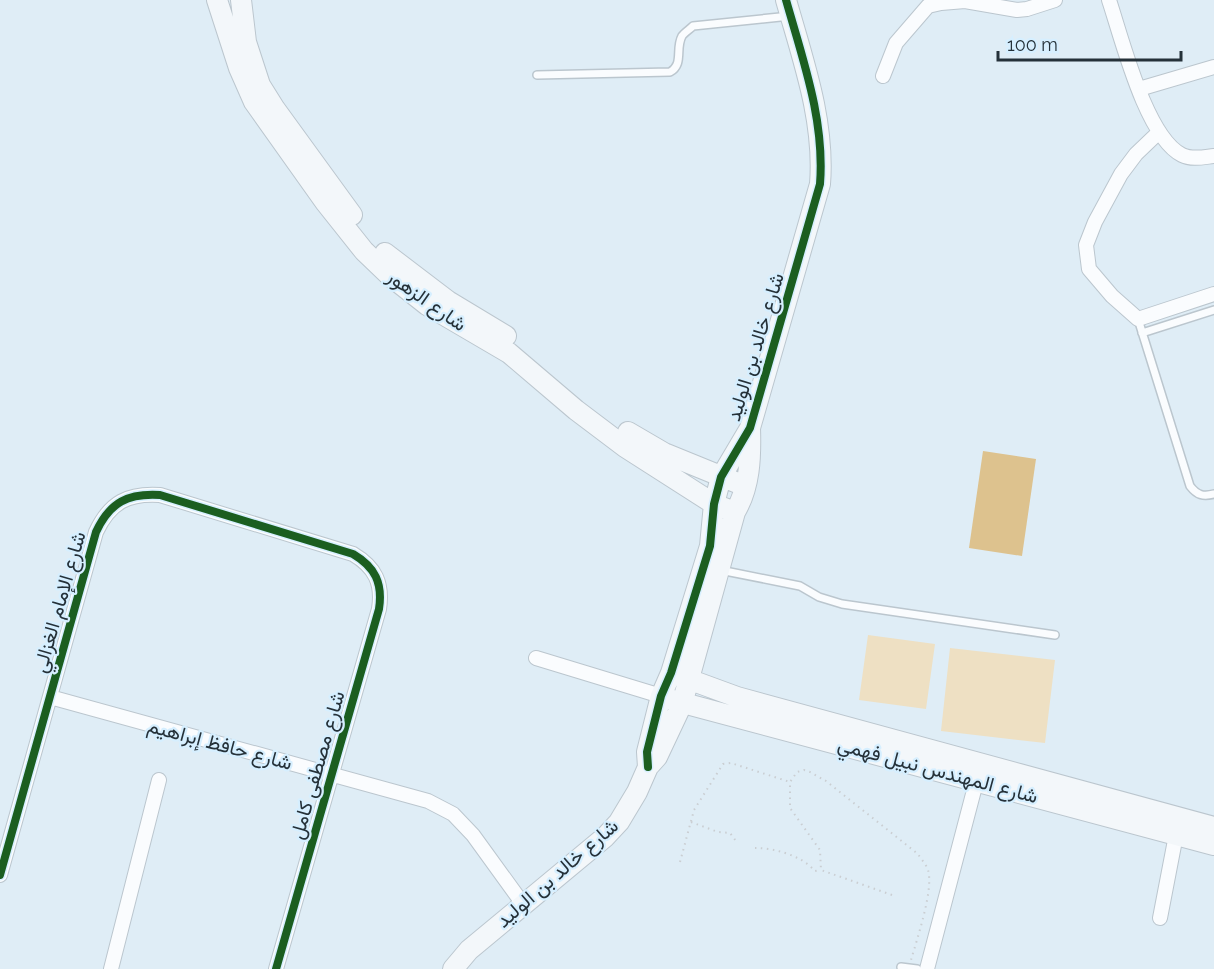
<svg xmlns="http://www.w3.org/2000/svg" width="1214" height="969" viewBox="0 0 1214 969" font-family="Raleway,Vazirmatn,sans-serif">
	<rect width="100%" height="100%" fill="#dfedf6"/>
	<path fill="#eee0c3" d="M868 635 935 644 926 709 859 700Z
		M950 648 1055 660 1045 743 941 731Z"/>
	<path fill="#ddc28e" d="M983 451 1036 459 1022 556 969 548Z"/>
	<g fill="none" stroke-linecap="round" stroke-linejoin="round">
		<g stroke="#bbc6ce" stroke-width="10">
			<path id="lane" d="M537 75 670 72C684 64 675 49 682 36 684 33 690 29 693 26L790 16
				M1138 319 1190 486C1197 495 1203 497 1214 494
				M1142 333 1214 310
				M720 570 800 586 819 597 842 604 1055 635
				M901 967 917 969"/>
		</g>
		<g stroke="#bbc6ce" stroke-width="16">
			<path id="street" d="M1109 0C1122 39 1146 137 1182 155 1192 160 1204 157 1214 156
				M883 76 896 43 928 6 941 3 965 1 1017 10 1027 9 1055 0
				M1139 89 1214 67
				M1159 132 1136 154 1121 174 1095 222 1086 245 1089 269 1112 296 1138 319 1214 294
				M536 658 661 696
				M50 697 428 801 453 814 473 835 523 904
				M0 875 96 532C110 502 128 493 160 495L353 554C375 567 383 583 379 609L276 969
				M1160 918 1176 835
				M111 969 159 780
				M927 969 978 775"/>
		</g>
		<g stroke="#bbc6ce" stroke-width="22">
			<path id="secondary" d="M217 0 239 68 254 102 325 202 364 251 389 275 427 305 509 353 576 410 625 447 714 504 735 512
				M241 0 246 42 260 85 275 109 352 215
				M385 253 448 301 506 336
				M628 432 664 453 745 486
				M677 675 737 697 1214 827
				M672 700 1214 845
				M648 767 647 752 661 696 671 673 710 546 714 504 721 477 750 428 820 184C825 121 803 60 786 0
				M453 969 469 950 605 837 619 822 637 792 648 767 657 757 682 704 735 512C750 487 751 457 750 428"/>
		</g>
		<path stroke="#caced2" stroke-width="2" stroke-dasharray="1.5 4.5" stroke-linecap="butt" d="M691 822 718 832 730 833 736 841
			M755 848C775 848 802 856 815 871L821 870
			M680 862 694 810 723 764 731 763 790 782
			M892 895 821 870 820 850 790 808V782L797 772 804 770 810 772 826 781 918 854C921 859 926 864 928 870 934 889 917 939 911 960"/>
		<use href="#lane" stroke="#fafcfe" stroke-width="7"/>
		<use href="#street" stroke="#fafcfe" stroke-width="14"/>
		<use href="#secondary" stroke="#f3f7fa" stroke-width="20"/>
		<g stroke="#d6efff" stroke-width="11">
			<path id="cycleway" d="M648 767 647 752 661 696 671 673 710 546 714 504 721 477 750 428 820 184C825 121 803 60 786 0
				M0 875 96 532C110 502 128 493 160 495L353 554C375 567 383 583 379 609L276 969"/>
		</g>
		<use href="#cycleway" stroke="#1b5e20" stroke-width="8"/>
	</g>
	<g text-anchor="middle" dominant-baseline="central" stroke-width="4.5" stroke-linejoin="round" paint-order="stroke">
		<g font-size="20" fill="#253139" stroke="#d6efff">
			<text transform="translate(427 300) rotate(35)">شارع الزهور</text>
			<text transform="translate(755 347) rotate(-73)">شارع خالد بن الوليد</text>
			<text transform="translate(59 602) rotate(-74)">شارع الإمام الغزالي</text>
			<text transform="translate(220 744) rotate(15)">شارع حافظ إبراهيم</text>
			<text transform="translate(317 765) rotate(-74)">شارع مصطفى كامل</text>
			<text transform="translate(938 770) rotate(15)">شارع المهندس نبيل فهمي</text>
			<text transform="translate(557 873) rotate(-41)">شارع خالد بن الوليد</text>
		</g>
	</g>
	<path d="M998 51v9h183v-9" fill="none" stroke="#253139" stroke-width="3"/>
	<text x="1007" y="51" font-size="18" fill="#253139" stroke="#d6efff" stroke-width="4.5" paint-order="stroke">100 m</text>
</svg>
